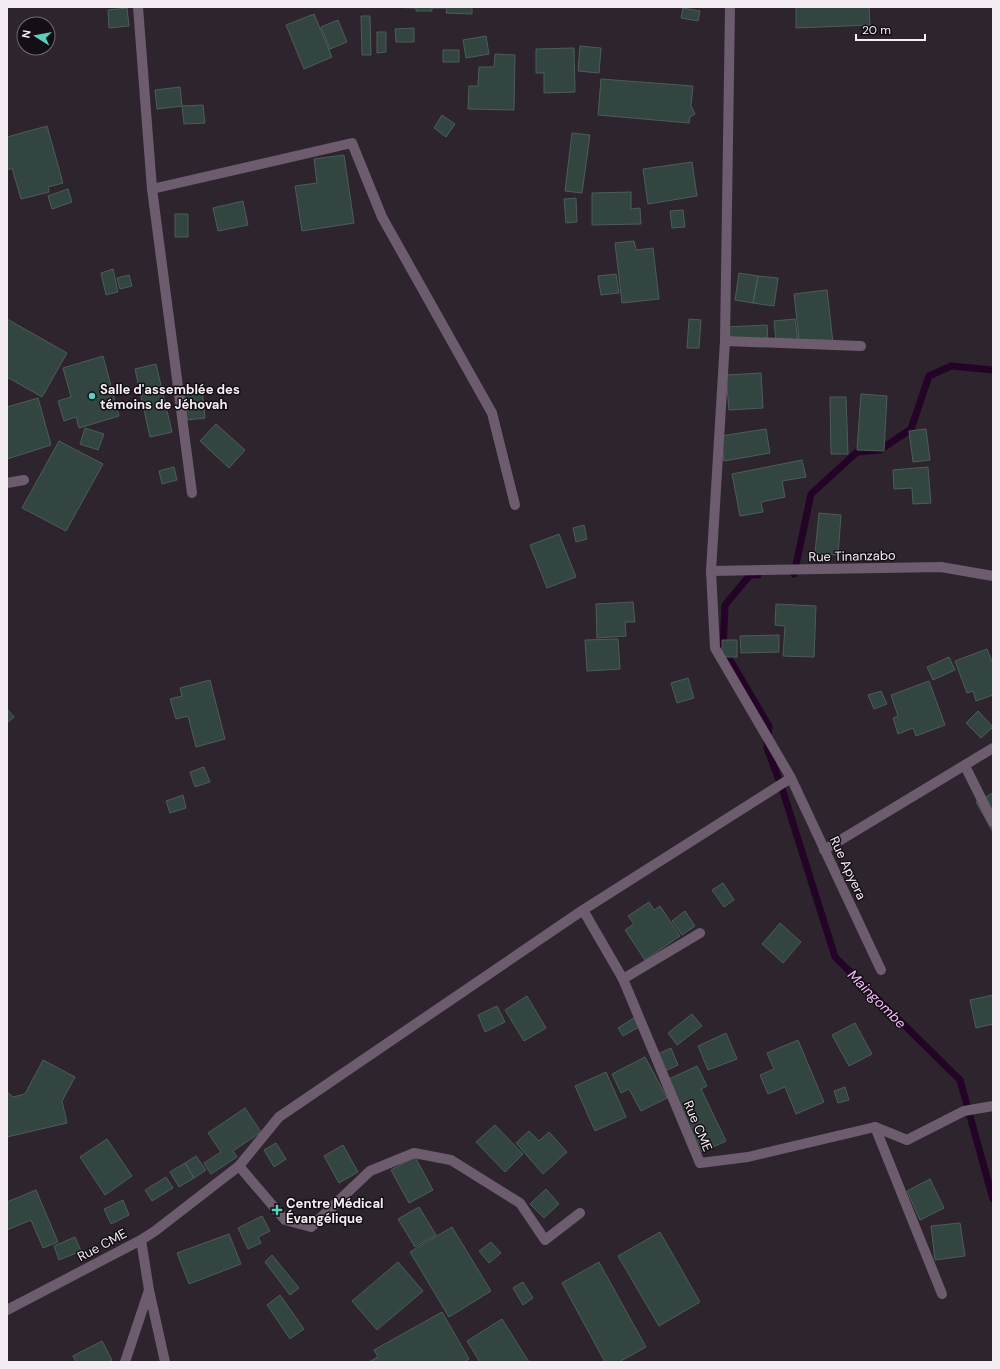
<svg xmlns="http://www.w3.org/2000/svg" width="1000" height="1369" viewBox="0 0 1000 1369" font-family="'DM Sans',sans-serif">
	<rect width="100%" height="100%" fill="#2e242e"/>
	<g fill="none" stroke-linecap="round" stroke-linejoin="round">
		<path stroke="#230326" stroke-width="7" d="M794 574 811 494 857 452 880 450 911 429 929 376 951 366 993 370
			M758 575H750L725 605 723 648 769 726 767 748 781 785 835 957 960 1080 993 1199"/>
	</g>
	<path fill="#334541" stroke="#4b5d59" d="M386 7H472V14L446 13 447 8H432V11H416V8Z
		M796 7H869L870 25 796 28Z
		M127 8 129 26 109 28 108 10Z
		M683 8 700 11 698 21 681 18Z
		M314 14 332 57 304 69 286 25Z
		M361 16H370L371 55H362Z
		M338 20 347 42 330 49 321 27Z
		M414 28V42H396L395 29Z
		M377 32H386V52L377 53Z
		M486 36 489 54 466 58 463 40Z
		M580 46 601 48 599 73 578 71Z
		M574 48 575 92 544 93V73H536V49Z
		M443 50H459V62H443Z
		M495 54 515 55 514 110 468 109 469 86H478L479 67H494Z
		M601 79 693 86 691 106 695 114 690 117 689 123 598 115Z
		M180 87 182 106 157 109 155 90Z
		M203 105 205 123 184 124 182 106Z
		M442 115 455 124 446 137 434 128Z
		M47 126 63 183 48 187 49 192 21 199 12 168 7 170V137Z
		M572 133 590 135 582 193 565 191Z
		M344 155 354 223 302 231 295 186 317 183 314 159Z
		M692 162 697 196 648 204 643 169Z
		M68 189 72 202 52 209 48 196Z
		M631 192V209L640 208 641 224 592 225V193Z
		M576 198 577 222 566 223 564 199Z
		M243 201 248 225 218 231 213 208Z
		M683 210 685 227 672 228 670 211Z
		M175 214H188V237H175Z
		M634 241 636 250 653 248 659 299 622 303 615 243Z
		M113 269 118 292 106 295 101 273Z
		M739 273 758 276 753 303 735 300Z
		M616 274 619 293 601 295 598 276Z
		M129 275 132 286 120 289 117 278Z
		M758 276 778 278 774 306 753 303Z
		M827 290 833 343 800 347 794 294Z
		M7 319 67 353 42 397 7 377Z
		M689 319 701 320 699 348H687Z
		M795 319 798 340 776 343 774 321Z
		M767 325 768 342 727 345 726 327Z
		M103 356 119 416 79 428 76 417 64 421 58 401 71 397 63 368Z
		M156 364 172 432 150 437 135 369Z
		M761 373 763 408 729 410 726 375Z
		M202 389 205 418 187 420 184 391Z
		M861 394 887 396 884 451 857 450Z
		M830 397H846L848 454H831Z
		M38 398 51 445 7 459V407Z
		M216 424 245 450 229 468 200 441Z
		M85 428 104 434 98 450 80 444Z
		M766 429 770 453 724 461 720 436Z
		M926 429 930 460 913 462 909 431Z
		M59 441 103 464 66 531 22 508Z
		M802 460 806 477 782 481 785 497 761 502 763 512 740 516 732 474Z
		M174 467 177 480 162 484 159 471Z
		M928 467 931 503 913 504 912 488 894 489 893 470Z
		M819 513 841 515 838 555 815 553Z
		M584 525 587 539 576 542 573 528Z
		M559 534 576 577 547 588 530 545Z
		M633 602 635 622H625L626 636 597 638 596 604Z
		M776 604 816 606 814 657 783 656 785 626 775 625Z
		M779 635V652L741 653 740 636Z
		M618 639 620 669 587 671 585 640Z
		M722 640H737V657H722Z
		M987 649 993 664V695L976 701 973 691 967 693 955 661Z
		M949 657 955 670 933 680 927 667Z
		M688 678 694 698 677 703 671 683Z
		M210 680 225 739 196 747 188 716 176 719 170 699 182 696 180 688Z
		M929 681 945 725 916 736 913 728 898 734 893 718 898 716 891 695Z
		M881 691 887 704 874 709 868 695Z
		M7 709 14 717 7 723Z
		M978 711 993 727 981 738 966 723Z
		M204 767 210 782 195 787 190 772Z
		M993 793V832L976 802Z
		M183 795 186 808 170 813 166 801Z
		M723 883 734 900 724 907 712 890Z
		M649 902 654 910 660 906 680 936 645 960 625 930 634 924 628 916Z
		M685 911 695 926 682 935 672 921Z
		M780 923 801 942 783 963 762 944Z
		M993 995V1024L976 1028 970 1000Z
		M527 996 546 1028 524 1041 505 1010Z
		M497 1006 505 1022 485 1032 478 1015Z
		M692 1014 702 1026 677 1045 668 1033Z
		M634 1018 639 1027 623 1036 618 1028Z
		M855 1023 872 1054 849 1066 832 1035Z
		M726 1033 737 1059 708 1070 698 1046Z
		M798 1040 824 1102 796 1114 785 1087 768 1094 760 1075 774 1069 767 1053Z
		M671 1048 678 1065 665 1071 658 1054Z
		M645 1057 667 1098 641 1111 629 1089 621 1093 612 1074Z
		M43 1060 75 1077 62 1101 67 1123 7 1137V1092L13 1097 25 1094Z
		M697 1066 707 1086 701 1089 726 1141 702 1152 667 1080Z
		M606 1072 626 1117 595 1131 575 1086Z
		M845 1087 849 1100 838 1103 834 1091Z
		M245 1108 261 1132 233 1151 237 1157 211 1174 204 1163 221 1152 208 1133Z
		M495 1125 523 1154 505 1172 476 1142Z
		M529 1131 539 1141 549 1132 567 1152 543 1174 516 1143Z
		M107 1139 132 1176 105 1195 80 1157Z
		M276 1143 286 1159 274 1167 264 1150Z
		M343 1145 358 1172 339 1183 324 1156Z
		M196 1156 206 1170 194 1178 185 1163Z
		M415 1157 433 1190 409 1203 391 1170Z
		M185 1163 194 1178 179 1187 170 1172Z
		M166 1177 173 1188 152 1201 145 1190Z
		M930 1179 944 1208 920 1220 907 1191Z
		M546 1189 559 1204 544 1218 530 1204Z
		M36 1190 58 1242 43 1248 31 1220 7 1230V1202Z
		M123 1200 129 1215 111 1224 104 1209Z
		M419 1207 436 1235 415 1247 398 1219Z
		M262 1216 270 1231 258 1237 261 1243 248 1249 238 1228Z
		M960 1223 965 1256 935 1260 931 1226Z
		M452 1227 491 1291 449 1317 410 1252Z
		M660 1232 700 1302 659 1326 618 1256Z
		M229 1234 241 1264 189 1284 177 1253Z
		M75 1237 81 1251 59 1260 54 1246Z
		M491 1242 501 1253 489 1263 479 1251Z
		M272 1255 299 1288 290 1295 265 1262Z
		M398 1262 423 1291 377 1330 352 1301Z
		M599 1262 646 1347 619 1362H605L562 1283Z
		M523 1282 533 1298 523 1305 513 1288Z
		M280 1295 304 1329 290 1339 267 1305Z
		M442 1312 469 1359 464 1362H369L378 1357 374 1350Z
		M502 1319 529 1362H480L467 1341Z
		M102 1341 112 1360 109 1362H76L73 1356Z"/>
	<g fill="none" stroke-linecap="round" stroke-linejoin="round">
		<path stroke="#6d5c6d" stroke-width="10" d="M138 7 152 189 192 493
			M152 189 352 143 382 217 492 413 515 505
			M7 483 24 480
			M623 979 700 933
			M875 1127 942 1294
			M875 1127 907 1140 964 1111 993 1106
			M239 1166 285 1220 311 1227 370 1171 414 1153 451 1160 520 1203 545 1240 580 1213"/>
		<path stroke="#6d5c6d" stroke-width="10" d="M730 7 725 341 711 571 715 648 791 778 881 970
			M725 341 861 346
			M711 571 941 567 993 576
			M965 766 993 822
			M824 850 993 748
			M583 910 623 979 700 1163 748 1157 875 1127
			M141 1240 149 1290 165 1362
			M7 1310 141 1240 155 1231 239 1166 279 1117 583 910 791 778
			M125 1362 149 1290"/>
	</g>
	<g fill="#5dceb9" stroke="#130f14" stroke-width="1.5">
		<circle cx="92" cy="396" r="4"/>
		<path d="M275 1204h4v4h4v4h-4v4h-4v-4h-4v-4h4z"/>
	</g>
	<g text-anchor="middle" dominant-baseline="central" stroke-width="3" stroke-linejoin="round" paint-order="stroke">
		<g font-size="13" font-weight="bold" fill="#f4edf4" stroke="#130f14" text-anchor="start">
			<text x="100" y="389">Salle d'assemblée des<tspan x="100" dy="15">témoins de Jéhovah</tspan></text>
			<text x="286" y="1203">Centre Médical<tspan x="286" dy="15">Évangélique</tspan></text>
		</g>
		<g font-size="13" fill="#f4edf4" stroke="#130f14">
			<text transform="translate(852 556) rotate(-1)">Rue Tinanzabo</text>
			<text transform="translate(848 868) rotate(65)">Rue Apyera</text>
			<text transform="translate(698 1126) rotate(67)">Rue CME</text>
			<text transform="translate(102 1245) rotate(-28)">Rue CME</text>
		</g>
		<g font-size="14" font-style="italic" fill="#f8bbfb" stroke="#130f14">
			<text transform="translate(877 999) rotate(45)">Maingombe</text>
		</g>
	</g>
	<rect width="1000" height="1369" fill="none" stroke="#f4edf4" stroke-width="16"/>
	<g transform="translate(36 36) rotate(281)"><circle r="19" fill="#130f14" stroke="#6d686e"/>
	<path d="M0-3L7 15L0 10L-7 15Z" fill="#5dceb9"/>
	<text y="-6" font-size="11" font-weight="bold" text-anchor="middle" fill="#f4edf4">N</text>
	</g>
	<path d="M856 34v6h69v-6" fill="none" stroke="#f4edf4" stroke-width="2"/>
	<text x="862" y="34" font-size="12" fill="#f4edf4" stroke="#130f14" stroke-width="3" paint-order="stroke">20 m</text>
</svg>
